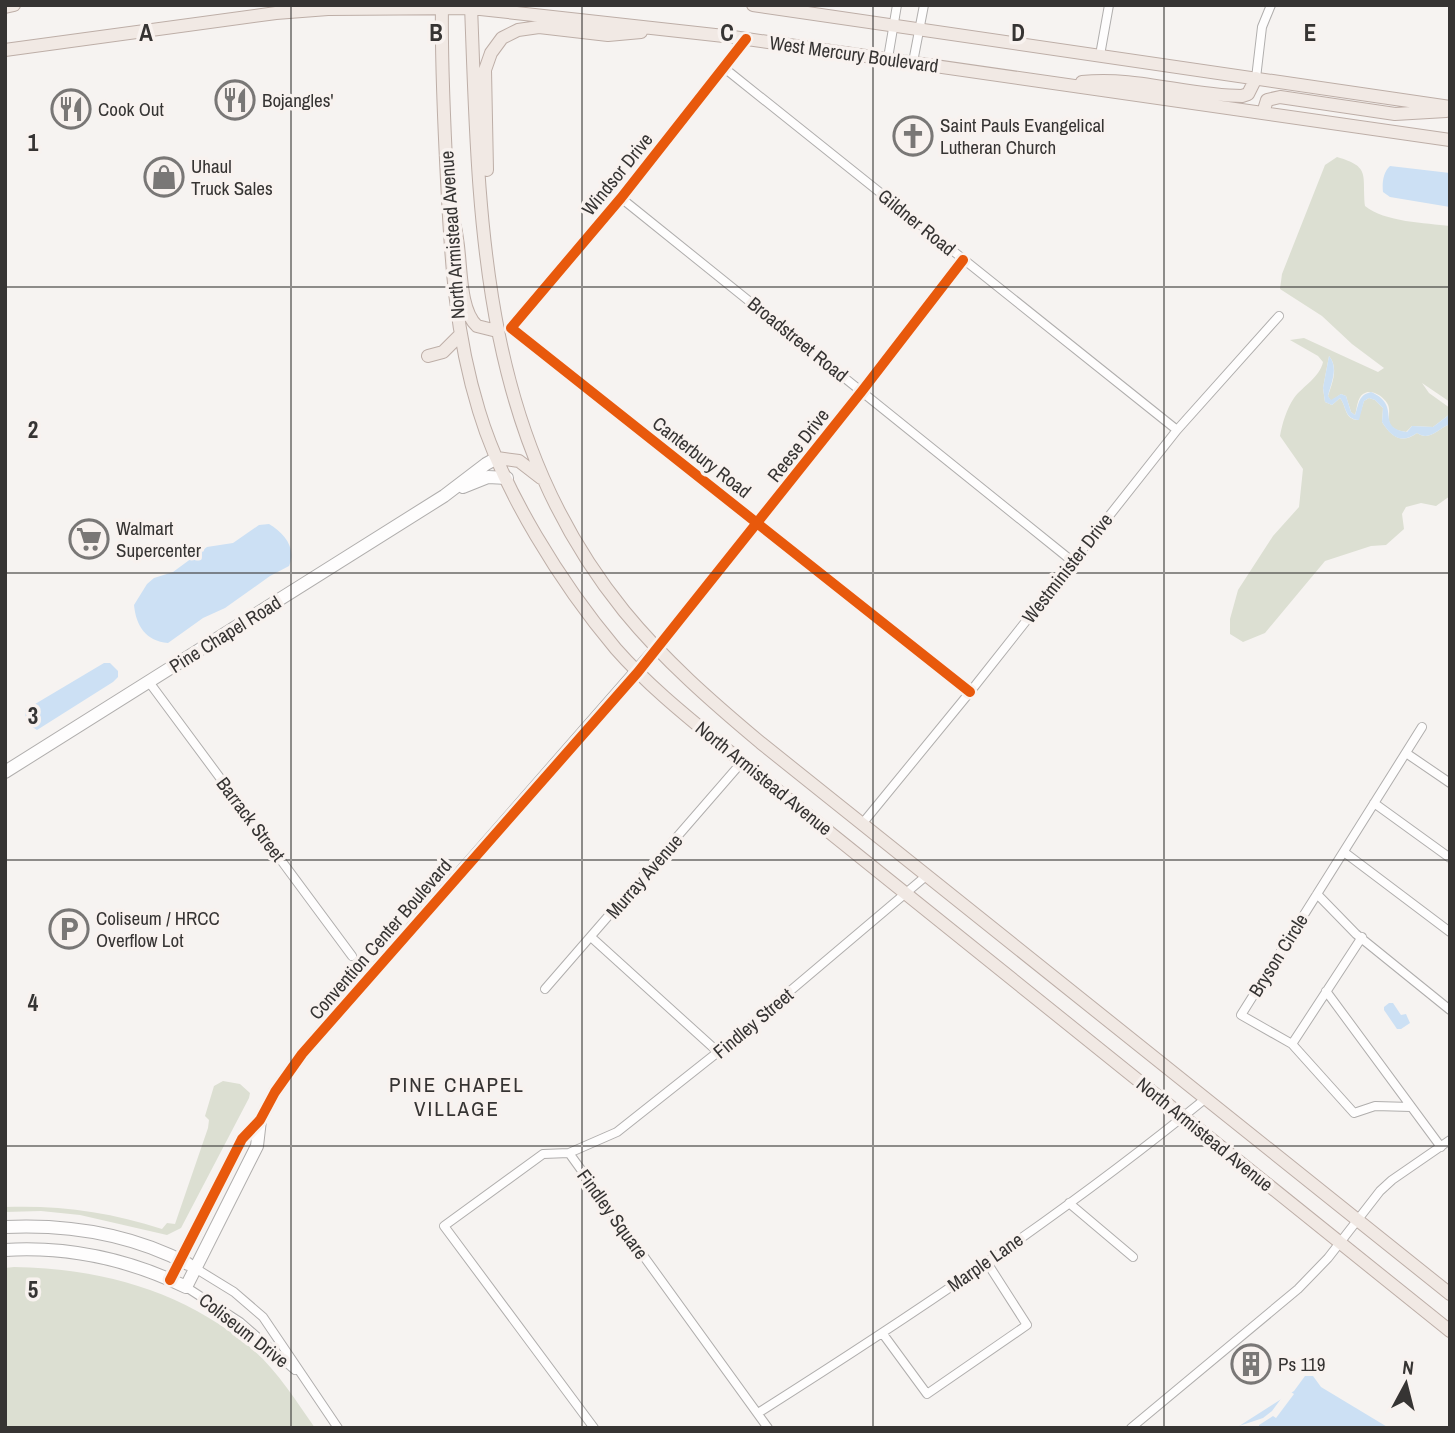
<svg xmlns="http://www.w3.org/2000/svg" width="1455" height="1433" viewBox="0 0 1455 1433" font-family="'Archivo Narrow',sans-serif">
	<rect width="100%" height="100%" fill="#f6f3f1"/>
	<path fill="#dcdfd2" d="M1337 157C1371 167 1362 174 1365 206 1384 222 1426 223 1450 226V402L1422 383 1429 393 1450 408V414L1433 427 1412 426 1406 432C1401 431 1395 430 1391 426 1386 418 1392 411 1387 403 1383 396 1371 388 1363 394 1357 398 1357 409 1355 415L1351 412 1346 396 1341 394 1331 401 1328 396C1332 383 1339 368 1329 356L1323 388 1325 402 1332 405 1340 398C1347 407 1344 419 1358 420L1364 401 1369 398 1375 400 1383 408 1382 422C1391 436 1401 445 1417 433 1430 442 1438 428 1450 424V496L1436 506 1421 503 1406 507 1402 514 1404 529 1386 545 1371 546 1325 561 1265 633 1243 642 1230 634V619L1238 590 1273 536 1299 507 1303 469 1280 436C1282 424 1287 408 1294 398 1303 386 1320 377 1323 362L1318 356 1290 340 1304 338 1378 372 1384 368 1352 344 1322 316 1280 289 1282 274 1325 165Z
		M223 1081 240 1084 250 1093 249 1098 181 1228 167 1235 80 1215 41 1211 5 1212V1207C59 1205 110 1212 162 1229L167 1223 175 1224 208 1128 209 1120 205 1116 214 1086Z
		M14 1267C100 1268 184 1291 251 1348 277 1370 296 1401 315 1428H5V1268Z"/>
	<path fill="#cce0f4" d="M1390 166 1450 173V207L1390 197 1383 192C1382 184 1383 172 1390 166Z
		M1329 356C1339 368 1331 383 1328 396L1331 400 1341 394 1346 396 1351 412 1355 415C1359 404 1358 395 1371 392 1403 406 1374 427 1407 432L1412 426 1433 427 1450 414V424C1438 428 1430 442 1417 433 1400 445 1391 436 1382 422L1383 408 1375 400 1369 398 1364 401 1359 420C1344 419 1347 407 1340 398L1332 405 1325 402 1323 388Z
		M269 524C284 533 297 548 289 566L270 576 225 608 203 618 168 643C146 641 136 626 134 605L147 584 154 578 173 572 207 547 233 543 259 525Z
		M104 663H110L118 671V677L113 682 37 730 26 723 25 710Z
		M1389 1003H1393L1401 1015 1406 1014 1410 1023 1401 1029H1397L1384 1010V1007Z
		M1305 1376H1313L1321 1387 1389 1428H1236L1294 1391Z"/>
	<path fill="#f6f3f1" d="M1292 1388 1291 1392 1294 1394 1276 1418 1273 1416 1259 1425V1428H1233L1263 1418 1272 1411 1286 1392Z"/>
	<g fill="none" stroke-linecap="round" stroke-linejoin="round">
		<g stroke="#b0aead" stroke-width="10">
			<path id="street" d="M746 39 621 198 511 328 970 692
				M1100 55 1109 5
				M888 58 897 5
				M913 62 924 5
				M723 67 1177 430
				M1256 78 1262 27 1271 5
				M621 198 1072 561
				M656 649 862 391 963 260
				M149 682 352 956
				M1406 753 1450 783
				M1374 803 1450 858
				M862 824 970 692 1177 430 1279 316
				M1344 852 1450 932
				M1317 894 1356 934 1450 1010
				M591 937 718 1052
				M545 989 742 762
				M1326 991 1441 1147
				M1292 1044 1362 937
				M1411 1107 1375 1106 1354 1113 1292 1044 1241 1015 1422 727
				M569 1153 768 1428
				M1069 1203 1133 1257
				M195 1268 234 1292 263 1317 338 1428
				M186 1287 240 1322 295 1370
				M883 1334 927 1394 1027 1325 986 1261
				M758 1413C911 1316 1064 1214 1205 1099
				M594 1428 444 1226 543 1154 569 1153 617 1132 718 1052 926 876
				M1131 1428 1298 1289 1328 1258 1380 1191 1392 1180 1450 1140"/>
		</g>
		<g stroke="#b0aead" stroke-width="14">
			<path id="secondary" d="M463 487 488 477 507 478
				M5 772 444 496 486 464 497 458
				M5 1227C69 1224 131 1234 188 1264
				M5 1250C70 1246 128 1259 186 1287L257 1146 260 1120
				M170 1280 242 1139 260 1120 275 1092 302 1054 656 649"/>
		</g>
		<g stroke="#bdaea7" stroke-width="14">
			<path id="primary" d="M442 5C441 64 444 122 447 180 451 261 455 333 479 411 503 491 562 585 616 649 653 691 699 726 742 762L1450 1331
				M471 5C479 222 480 433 624 611 664 660 712 702 761 743L1450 1294
				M753 5 1450 107
				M5 7 14 5
				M5 50 276 13 328 9 471 8 733 37 1450 140
				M1082 82C1137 76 1188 96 1242 96L1248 94 1256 78
				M1263 113 1267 100 1280 97 1395 114 1446 111
				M487 170 485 70 491 53 502 38 518 30 539 27 608 35 641 32
				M454 224C463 252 456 307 477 326L497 331
				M428 356 443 352 460 335
				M497 458 519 461 541 478"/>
		</g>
		<use href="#street" stroke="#fefdfd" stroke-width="8"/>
		<use href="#secondary" stroke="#fefdfd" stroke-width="12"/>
		<use href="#primary" stroke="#f1e9e4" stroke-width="12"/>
		<g stroke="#f8f2ef" stroke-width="15">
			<path id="cycleway" d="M746 39 621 198 511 328 970 692
				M170 1280 242 1139 260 1120 275 1092 302 1054 638 672 862 391 963 260"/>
		</g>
		<use href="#cycleway" stroke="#e8590c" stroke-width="10"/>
	</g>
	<path fill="none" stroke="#363433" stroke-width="2" stroke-opacity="0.55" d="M291 5V1428M582 5V1428M873 5V1428M1164 5V1428M5 287H1450M5 573H1450M5 860H1450M5 1146H1450"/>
	<defs>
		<g id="restaurant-ring" transform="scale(2.0125)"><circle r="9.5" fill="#f8f2ef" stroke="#797776" stroke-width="1.5"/><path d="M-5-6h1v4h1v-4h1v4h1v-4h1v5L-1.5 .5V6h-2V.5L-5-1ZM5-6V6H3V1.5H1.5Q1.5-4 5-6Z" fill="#797776"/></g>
		<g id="church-ring" transform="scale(2.0125)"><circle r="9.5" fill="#f8f2ef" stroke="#797776" stroke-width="1.5"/><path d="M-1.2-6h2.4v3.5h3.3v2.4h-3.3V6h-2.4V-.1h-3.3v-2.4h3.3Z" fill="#797776"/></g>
		<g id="shop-ring" transform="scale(2.0125)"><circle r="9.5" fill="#f8f2ef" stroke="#797776" stroke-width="1.5"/><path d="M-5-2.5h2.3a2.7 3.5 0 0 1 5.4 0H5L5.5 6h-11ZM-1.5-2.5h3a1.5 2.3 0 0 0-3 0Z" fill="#797776"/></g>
		<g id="supermarket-ring" transform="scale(2.0125)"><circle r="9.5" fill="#f8f2ef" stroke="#797776" stroke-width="1.5"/><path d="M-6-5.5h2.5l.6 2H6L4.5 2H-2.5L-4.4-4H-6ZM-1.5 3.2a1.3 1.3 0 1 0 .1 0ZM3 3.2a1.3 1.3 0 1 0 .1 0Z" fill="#797776"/></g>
		<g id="parking-ring" transform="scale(2.0125)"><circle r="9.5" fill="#f8f2ef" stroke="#797776" stroke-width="1.5"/><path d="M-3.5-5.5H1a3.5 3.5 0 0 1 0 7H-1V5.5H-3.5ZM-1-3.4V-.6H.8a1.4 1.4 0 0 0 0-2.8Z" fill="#797776"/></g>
		<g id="building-ring" transform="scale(2.0125)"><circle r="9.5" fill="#f8f2ef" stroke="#797776" stroke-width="1.5"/><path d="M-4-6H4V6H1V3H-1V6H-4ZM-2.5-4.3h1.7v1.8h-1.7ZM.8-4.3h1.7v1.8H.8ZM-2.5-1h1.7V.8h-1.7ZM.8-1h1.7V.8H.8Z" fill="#797776"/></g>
	</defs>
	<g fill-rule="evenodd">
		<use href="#restaurant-ring" x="235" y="100"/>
		<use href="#restaurant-ring" x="71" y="109"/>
		<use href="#church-ring" x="913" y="136"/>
		<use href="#shop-ring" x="164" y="177"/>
		<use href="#supermarket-ring" x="89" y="539"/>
		<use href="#parking-ring" x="69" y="929"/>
		<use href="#building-ring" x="1251" y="1364"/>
	</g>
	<g text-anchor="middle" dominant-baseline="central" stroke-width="7" stroke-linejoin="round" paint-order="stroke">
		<g font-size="19" fill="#363433" stroke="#f8f2ef">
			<text transform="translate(854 54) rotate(8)">West Mercury Boulevard</text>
			<text transform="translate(617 174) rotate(-51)">Windsor Drive</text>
			<text transform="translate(917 222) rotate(39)">Gildner Road</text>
			<text transform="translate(452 235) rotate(-94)">North Armistead Avenue</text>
			<text transform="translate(798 339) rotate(39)">Broadstreet Road</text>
			<text transform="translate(798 445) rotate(-52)">Reese Drive</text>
			<text transform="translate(702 457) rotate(38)">Canterbury Road</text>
			<text transform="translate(1067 568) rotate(-52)">Westminister Drive</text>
			<text transform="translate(225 634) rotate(-32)">Pine Chapel Road</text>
			<text transform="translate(764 778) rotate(39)">North Armistead Avenue</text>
			<text transform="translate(251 819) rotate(53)">Barrack Street</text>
			<text transform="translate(644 876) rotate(-49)">Murray Avenue</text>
			<text transform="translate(380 939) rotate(-49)">Convention Center Boulevard</text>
			<text transform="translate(1278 955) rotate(-58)">Bryson Circle</text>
			<text transform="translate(753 1023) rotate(-40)">Findley Street</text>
			<text transform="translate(1205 1134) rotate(39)">North Armistead Avenue</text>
			<text transform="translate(613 1214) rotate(54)">Findley Square</text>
			<text transform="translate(985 1262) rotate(-35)">Marple Lane</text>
			<text transform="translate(244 1330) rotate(38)">Coliseum Drive</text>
		</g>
		<g font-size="19" fill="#363433" stroke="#f8f2ef" text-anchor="start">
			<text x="262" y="100">Bojangles'</text>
			<text x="98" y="109">Cook Out</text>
			<text x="940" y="125">Saint Pauls Evangelical<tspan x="940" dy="22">Lutheran Church</tspan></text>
			<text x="191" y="166">Uhaul<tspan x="191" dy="22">Truck Sales</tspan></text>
			<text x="116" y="528">Walmart<tspan x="116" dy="22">Supercenter</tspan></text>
			<text x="96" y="918">Coliseum / HRCC<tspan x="96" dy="22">Overflow Lot</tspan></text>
			<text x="1278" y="1364">Ps 119</text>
		</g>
		<g font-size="21" letter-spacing="2" fill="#363433" stroke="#f8f2ef">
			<text x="457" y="1084">PINE CHAPEL<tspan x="457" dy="24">VILLAGE</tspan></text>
		</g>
	</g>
	<g font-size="23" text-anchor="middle" font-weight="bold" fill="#363433" stroke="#f8f2ef" stroke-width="7" stroke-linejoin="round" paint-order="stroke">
		<text x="146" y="41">A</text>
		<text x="436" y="41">B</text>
		<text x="727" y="41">C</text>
		<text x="1018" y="41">D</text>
		<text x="1310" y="41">E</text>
		<text x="33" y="151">1</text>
		<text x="33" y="438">2</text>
		<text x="33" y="724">3</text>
		<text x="33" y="1011">4</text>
		<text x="33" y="1298">5</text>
	</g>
	<rect width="1455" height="1433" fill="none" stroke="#363433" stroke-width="14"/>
	<g transform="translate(1406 1384) rotate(7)" stroke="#f8f2ef" stroke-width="5" paint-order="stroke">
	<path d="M0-5L12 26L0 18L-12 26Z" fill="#363433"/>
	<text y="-10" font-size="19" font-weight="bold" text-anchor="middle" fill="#363433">N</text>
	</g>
</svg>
